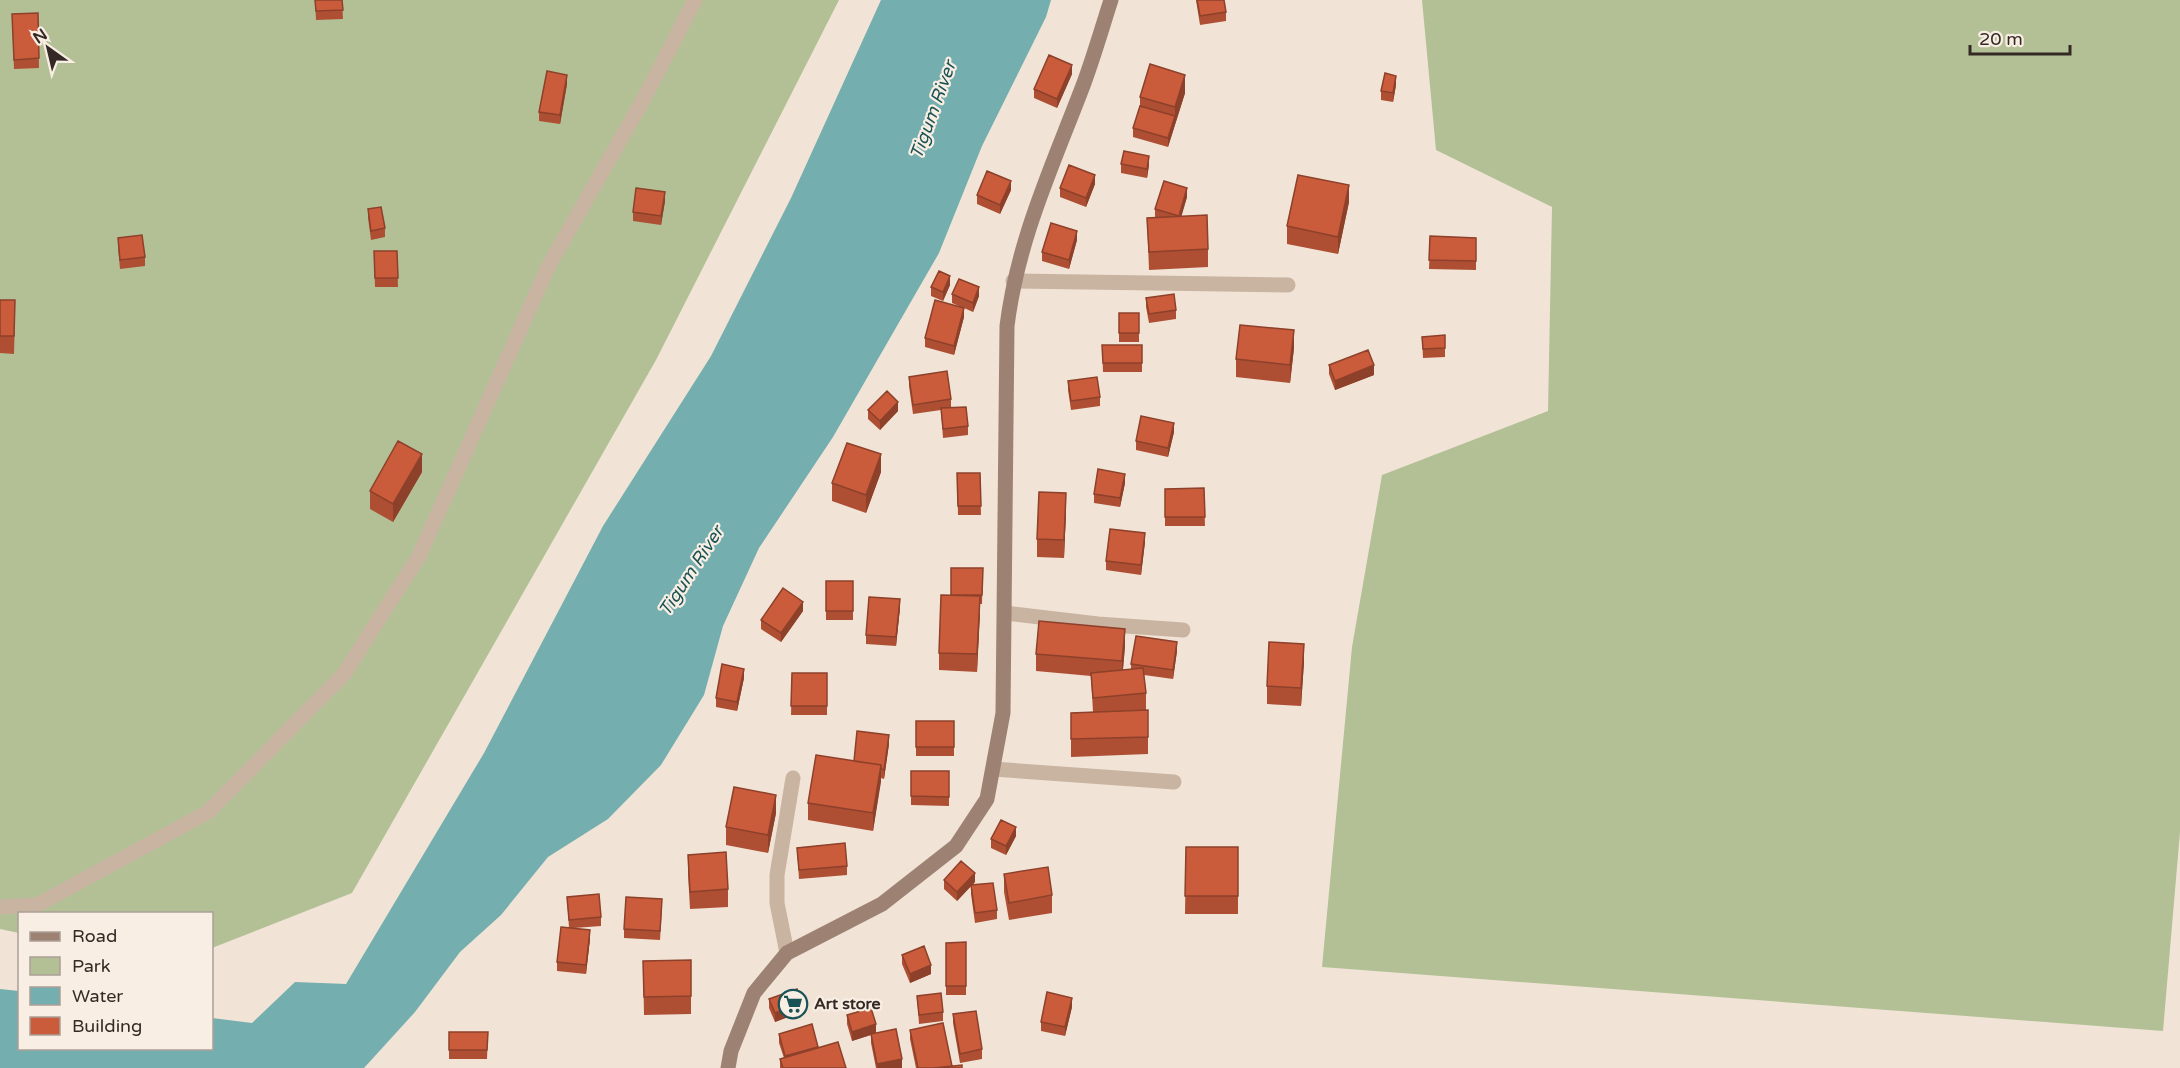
<svg xmlns="http://www.w3.org/2000/svg" width="2180" height="1068" viewBox="0 0 2180 1068" font-family="'Varela Round',sans-serif">
	<rect width="100%" height="100%" fill="#f1e4d6"/>
	<path fill="#b3c096" d="M0 0H839L656 360 352 893 212 948V914H20L19 933 0 929Z
		M1422 0H2180V832L2163 1031 1322 967 1352 647 1382 475 1548 411 1552 207 1436 150Z"/>
	<path fill="#75aeaf" d="M881 0H1051L1046 17 982 146 939 253 833 437 759 548 723 626 704 695 661 765 608 819 548 857 501 915 460 952 415 1012 364 1068H0V989L19 991 20 1048H212V1018L252 1023 295 982 346 984 484 753 603 526 711 356 791 198Z"/>
	<g fill="none" stroke-linecap="round" stroke-linejoin="round">
		<path stroke="#c9b4a2" stroke-width="15" d="M1005 613 1098 624 1183 630"/>
		<path stroke="#c9b4a2" stroke-width="15" d="M1013 281 1288 285
			M993 769 1174 782
			M0 907 37 905 208 812 344 674 419 556 548 267 643 100 695 0
			M787 953 777 903V875L793 778"/>
		<path stroke="#9d8274" stroke-width="15" d="M728 1068 731 1051 754 993 787 953 882 904 956 846 987 799 1003 713 1007 326C1018 238 1053 165 1084 83 1094 56 1102 28 1111 0"/>
	</g>
	<path fill="#ae4f34" d="M315 0H342L343 19 316 20Z
		M1196 0H1224L1226 12V21L1200 25Z
		M38 13 39 68 14 69 12 14Z
		M1072 74 1057 108 1034 98V89Z
		M567 84 560 124 539 121V112Z
		M1396 85 1393 102 1381 100V91Z
		M1185 93 1168 147 1133 137V128L1140 106V97Z
		M1121 164 1149 165 1147 178 1121 173Z
		M1095 184 1086 207 1060 197V188Z
		M1011 190 1000 214 977 204V195Z
		M1187 197 1181 216 1208 249V267L1149 270 1147 218H1155V209Z
		M665 201 661 225 633 221V212Z
		M1349 202 1338 254 1287 244V226Z
		M368 209 385 228V237L371 240 368 218Z
		M1430 236 1476 238V270L1429 269Z
		M118 238 145 257V266L120 269 118 247Z
		M1077 240 1069 269 1042 261V252Z
		M374 251H397L398 287H375Z
		M950 285 943 301 931 296V287Z
		M952 294 979 296 973 312 964 308V317L954 355 925 347V338L963 308 952 303Z
		M1146 298 1176 310V319L1149 323 1146 307Z
		M0 300 15 318 14 354 0 353Z
		M1119 313H1139V342H1119Z
		M1445 335V357L1423 358 1422 337Z
		M1102 345H1142V372H1103Z
		M1294 348 1290 383 1236 377V359Z
		M1329 365 1374 375 1335 390 1329 374Z
		M909 377 951 399V408L968 426V435L943 438 941 410 913 414 909 386Z
		M1068 381 1100 397V406L1071 410 1068 390Z
		M868 410 898 411 880 430 868 419Z
		M1174 432 1168 457 1136 450V441Z
		M422 472 393 522 370 509V491Z
		M881 472 866 513 832 501V483Z
		M957 473H980L981 515H958Z
		M1125 483 1120 507 1094 503V494Z
		M1204 488 1205 526H1165V489Z
		M1066 511 1064 558 1037 557V539Z
		M1145 542 1141 575 1106 570V561Z
		M983 568 982 604H980L977 672 939 670V653L951 595Z
		M826 581H853V620H826Z
		M900 608 896 646 866 644V635Z
		M803 611 781 642 761 629V620Z
		M1125 646 1123 670 1131 669V664L1177 651 1173 679 1144 675 1146 693V710H1148V754L1071 757V713L1093 712 1091 676 1036 671V654Z
		M1304 662 1301 706 1267 704V686Z
		M792 673H827V715H791Z
		M744 678 737 711 716 707V698Z
		M916 721H954V756H916Z
		M889 744 884 779 881 778 873 831 808 820V803L854 761Z
		M911 771H949V806L911 805Z
		M776 813 768 853 726 845V827Z
		M1016 836 1006 855 991 848V839Z
		M1186 847H1238V914H1185Z
		M797 848 847 866V875L799 879Z
		M688 855 728 889V907L690 909 688 873Z
		M1004 874 1052 895V913L1009 920 1004 892Z
		M944 880 975 882 972 885 997 910V919L975 923 971 894V886L957 901 944 889Z
		M567 897 601 917V926L574 928 590 939 586 974 557 971V962L569 928Z
		M662 908 660 940 624 938V929Z
		M966 942V995H946V943Z
		M902 955 931 974 910 983 902 964Z
		M691 960V1014L644 1015 643 961Z
		M917 996 943 1012V1021L919 1024Z
		M769 999 801 1012 775 1022 769 1008Z
		M1072 1007 1065 1036 1041 1031V1022Z
		M953 1014 982 1049V1059L960 1063 953 1023Z
		M847 1015 876 1033 902 1068H876L871 1043V1035L852 1041 847 1024Z
		M910 1030 952 1066 962 1068H916L910 1039Z
		M449 1032H488L487 1059H449Z
		M779 1034 818 1048 846 1068H780V1059L784 1058 779 1043Z"/>
	<path fill="#8d402a" d="M1072 65V74L1057 108V99Z
		M567 75V84L560 124V115Z
		M1185 75V93L1168 147V138L1175 116V107Z
		M1396 76V85L1393 102V93Z
		M1149 156V165L1147 178V169Z
		M1095 175V184L1086 207V198Z
		M1011 181V190L1000 214V205Z
		M1349 185V202L1338 254V237Z
		M1187 188V197L1179 225V216Z
		M665 192V201L661 225V216Z
		M1077 231V240L1069 269V260Z
		M950 276V285L943 301V292Z
		M979 287V296L973 312V303Z
		M964 308V317L954 355V346Z
		M1294 330V348L1290 383V365Z
		M1374 365V375L1335 390V381Z
		M898 402V411L880 430V421Z
		M1174 423V432L1168 457V448Z
		M422 454V472L393 522V504Z
		M881 454V472L866 513V495Z
		M1125 474V483L1120 507V498Z
		M1066 493V511L1064 558V540Z
		M1145 533V542L1141 575V565Z
		M980 596V614L977 672V654Z
		M900 599V608L896 646V637Z
		M803 602V611L781 642V633Z
		M1125 629V646L1122 679V661Z
		M1177 642V651L1173 679V670Z
		M1304 644V662L1301 706V688Z
		M744 669V678L737 711V702Z
		M889 735V744L884 779V770Z
		M881 765V782L873 831V813Z
		M776 795V813L768 853V835Z
		M1016 827V836L1006 855V846Z
		M975 873V882L957 901V892Z
		M590 930V939L586 974V965Z
		M931 965V974L910 983V974Z
		M1072 998V1007L1065 1036V1027Z
		M801 1003V1012L775 1022V1013Z
		M876 1024V1033L852 1041V1032Z
		M902 1059V1068H877V1064Z"/>
	<path fill="#ca5c3c" stroke="#8d402a" stroke-width="1.5" d="M315 0H342L343 10 316 11Z
		M1197 0H1224L1226 12 1200 16Z
		M38 13 39 58 14 60 12 14Z
		M1049 55 1072 65 1057 99 1034 89Z
		M1150 64 1185 75 1175 107 1140 97Z
		M547 71 567 75 560 115 539 112Z
		M1385 73 1396 76 1393 93 1381 91Z
		M1140 106 1175 116 1168 138 1133 128Z
		M1124 151 1149 156 1147 169 1121 164Z
		M1069 165 1095 175 1086 198 1060 188Z
		M987 171 1011 181 1000 205 977 195Z
		M1298 175 1349 185 1338 237 1287 226Z
		M1164 181 1187 188 1179 216 1155 209Z
		M636 188 665 192 661 216 633 212Z
		M381 207 385 228 371 231 368 209Z
		M1207 215 1208 249 1149 252 1147 218Z
		M1051 223 1077 231 1069 260 1042 252Z
		M142 235 145 257 120 260 118 238Z
		M1430 236 1476 238V261L1429 260Z
		M374 251H397L398 278H375Z
		M939 271 950 276 943 292 931 287Z
		M959 279 979 287 973 303 952 294Z
		M1174 294 1176 310 1149 314 1146 298Z
		M0 300H15L14 336H0Z
		M935 300 964 308 954 346 925 338Z
		M1119 313H1139V333H1119Z
		M1240 325 1294 330 1290 365 1236 359Z
		M1445 335V348L1423 349 1422 337Z
		M1102 345H1142V363H1103Z
		M1368 350 1374 365 1335 381 1329 365Z
		M947 371 951 399 913 405 909 377Z
		M1097 377 1100 397 1071 401 1068 381Z
		M887 391 898 402 880 421 868 410Z
		M966 407 968 426 943 429 941 408Z
		M1141 416 1174 423 1168 448 1136 441Z
		M398 441 422 454 393 504 370 491Z
		M847 443 881 454 866 495 832 483Z
		M1098 469 1125 474 1120 498 1094 494Z
		M957 473H980L981 506H958Z
		M1204 488 1205 517H1165V489Z
		M1039 492 1066 493 1064 540 1037 539Z
		M1110 529 1145 533 1141 565 1106 561Z
		M951 568H983L982 595H951Z
		M826 581H853V611H826Z
		M783 588 803 602 781 633 761 620Z
		M941 595 980 596 977 654 939 653Z
		M869 597 900 599 896 637 866 635Z
		M1039 621 1125 629 1122 661 1036 654Z
		M1136 636 1177 642 1173 670 1131 664Z
		M1269 642 1304 644 1301 688 1267 686Z
		M722 664 744 669 737 702 716 698Z
		M1143 668 1146 693 1093 698 1091 673Z
		M792 673H827V706H791Z
		M1148 710V737L1071 739V713Z
		M916 721H954V747H916Z
		M857 731 889 735 884 770 881 769V765L854 761Z
		M816 755 881 765 873 813 808 803Z
		M911 771H949V797L911 796Z
		M734 787 776 795 768 835 726 827Z
		M1001 820 1016 827 1006 846 991 839Z
		M845 843 847 866 799 870 797 848Z
		M1186 847H1238V896H1185Z
		M726 852 728 889 690 892 688 855Z
		M961 861 975 873 957 892 944 880Z
		M1048 867 1052 895 1009 903 1004 874Z
		M993 883 997 910 975 913 971 885Z
		M599 894 601 917 569 920 567 897Z
		M626 897 662 899 660 931 624 929Z
		M561 927 590 930 586 965 557 962Z
		M966 942V986H946V943Z
		M924 946 931 965 910 974 902 955Z
		M691 960V996L644 997 643 961Z
		M797 989 801 1003 775 1013 769 999Z
		M1047 992 1072 998 1065 1027 1041 1022Z
		M941 993 943 1012 919 1015 917 996Z
		M871 1008 876 1024 852 1032 847 1015Z
		M976 1011 982 1049 960 1054 953 1014Z
		M943 1023 952 1066 934 1068H918L910 1030Z
		M812 1024 818 1047 785 1056 779 1034Z
		M896 1029 902 1059 877 1064 871 1034Z
		M449 1032H488L487 1050H449Z
		M838 1042 846 1068H783L780 1059Z
		M962 1065V1068H934Z"/>
	<defs>
		<g id="supermarket-ring" transform="scale(1.5)"><circle r="9.5" fill="#f9eee3" stroke="#1a5356" stroke-width="1.5"/><path d="M-6-5.5h2.5l.6 2H6L4.5 2H-2.5L-4.4-4H-6ZM-1.5 3.2a1.3 1.3 0 1 0 .1 0ZM3 3.2a1.3 1.3 0 1 0 .1 0Z" fill="#1a5356"/></g>
	</defs>
	<g fill-rule="evenodd">
		<use href="#supermarket-ring" x="793" y="1004"/>
	</g>
	<g text-anchor="middle" dominant-baseline="central" stroke-width="4.5" stroke-linejoin="round" paint-order="stroke">
		<g font-size="16" font-weight="bold" fill="#342925" stroke="#f9eee3" text-anchor="start">
			<text x="814" y="1004">Art store</text>
		</g>
		<g font-size="18" font-style="italic" fill="#1a5356" stroke="#f9eee3">
			<text transform="translate(933 110) rotate(-70)">Tigum River</text>
			<text transform="translate(691 571) rotate(-57)">Tigum River</text>
		</g>
	</g>
	<rect x="18" y="912" width="195" height="138" fill="#f9eee3" stroke="#aa9f97" stroke-width="1.5"/>
	<rect x="30" y="932" width="30" height="9" fill="#9d8274" stroke="#aa9f97" stroke-width="1.5"/>
	<text x="72" y="942" font-size="18" fill="#342925">Road</text>
	<rect x="30" y="957" width="30" height="18" fill="#b3c096" stroke="#aa9f97" stroke-width="1.5"/>
	<text x="72" y="972" font-size="18" fill="#342925">Park</text>
	<rect x="30" y="987" width="30" height="18" fill="#75aeaf" stroke="#aa9f97" stroke-width="1.5"/>
	<text x="72" y="1002" font-size="18" fill="#342925">Water</text>
	<rect x="30" y="1017" width="30" height="18" fill="#ca5c3c" stroke="#aa9f97" stroke-width="1.5"/>
	<text x="72" y="1032" font-size="18" fill="#342925">Building</text>
	<g transform="translate(48 48) rotate(326)" stroke="#f9eee3" stroke-width="4.5" paint-order="stroke">
	<path d="M0-4.5L10 22L0 15L-10 22Z" fill="#342925"/>
	<text y="-9" font-size="16" font-weight="bold" text-anchor="middle" fill="#342925">N</text>
	</g>
	<path d="M1970 45v9h100v-9" fill="none" stroke="#342925" stroke-width="3"/>
	<text x="1979" y="45" font-size="18" fill="#342925" stroke="#f9eee3" stroke-width="4.5" paint-order="stroke">20 m</text>
</svg>
